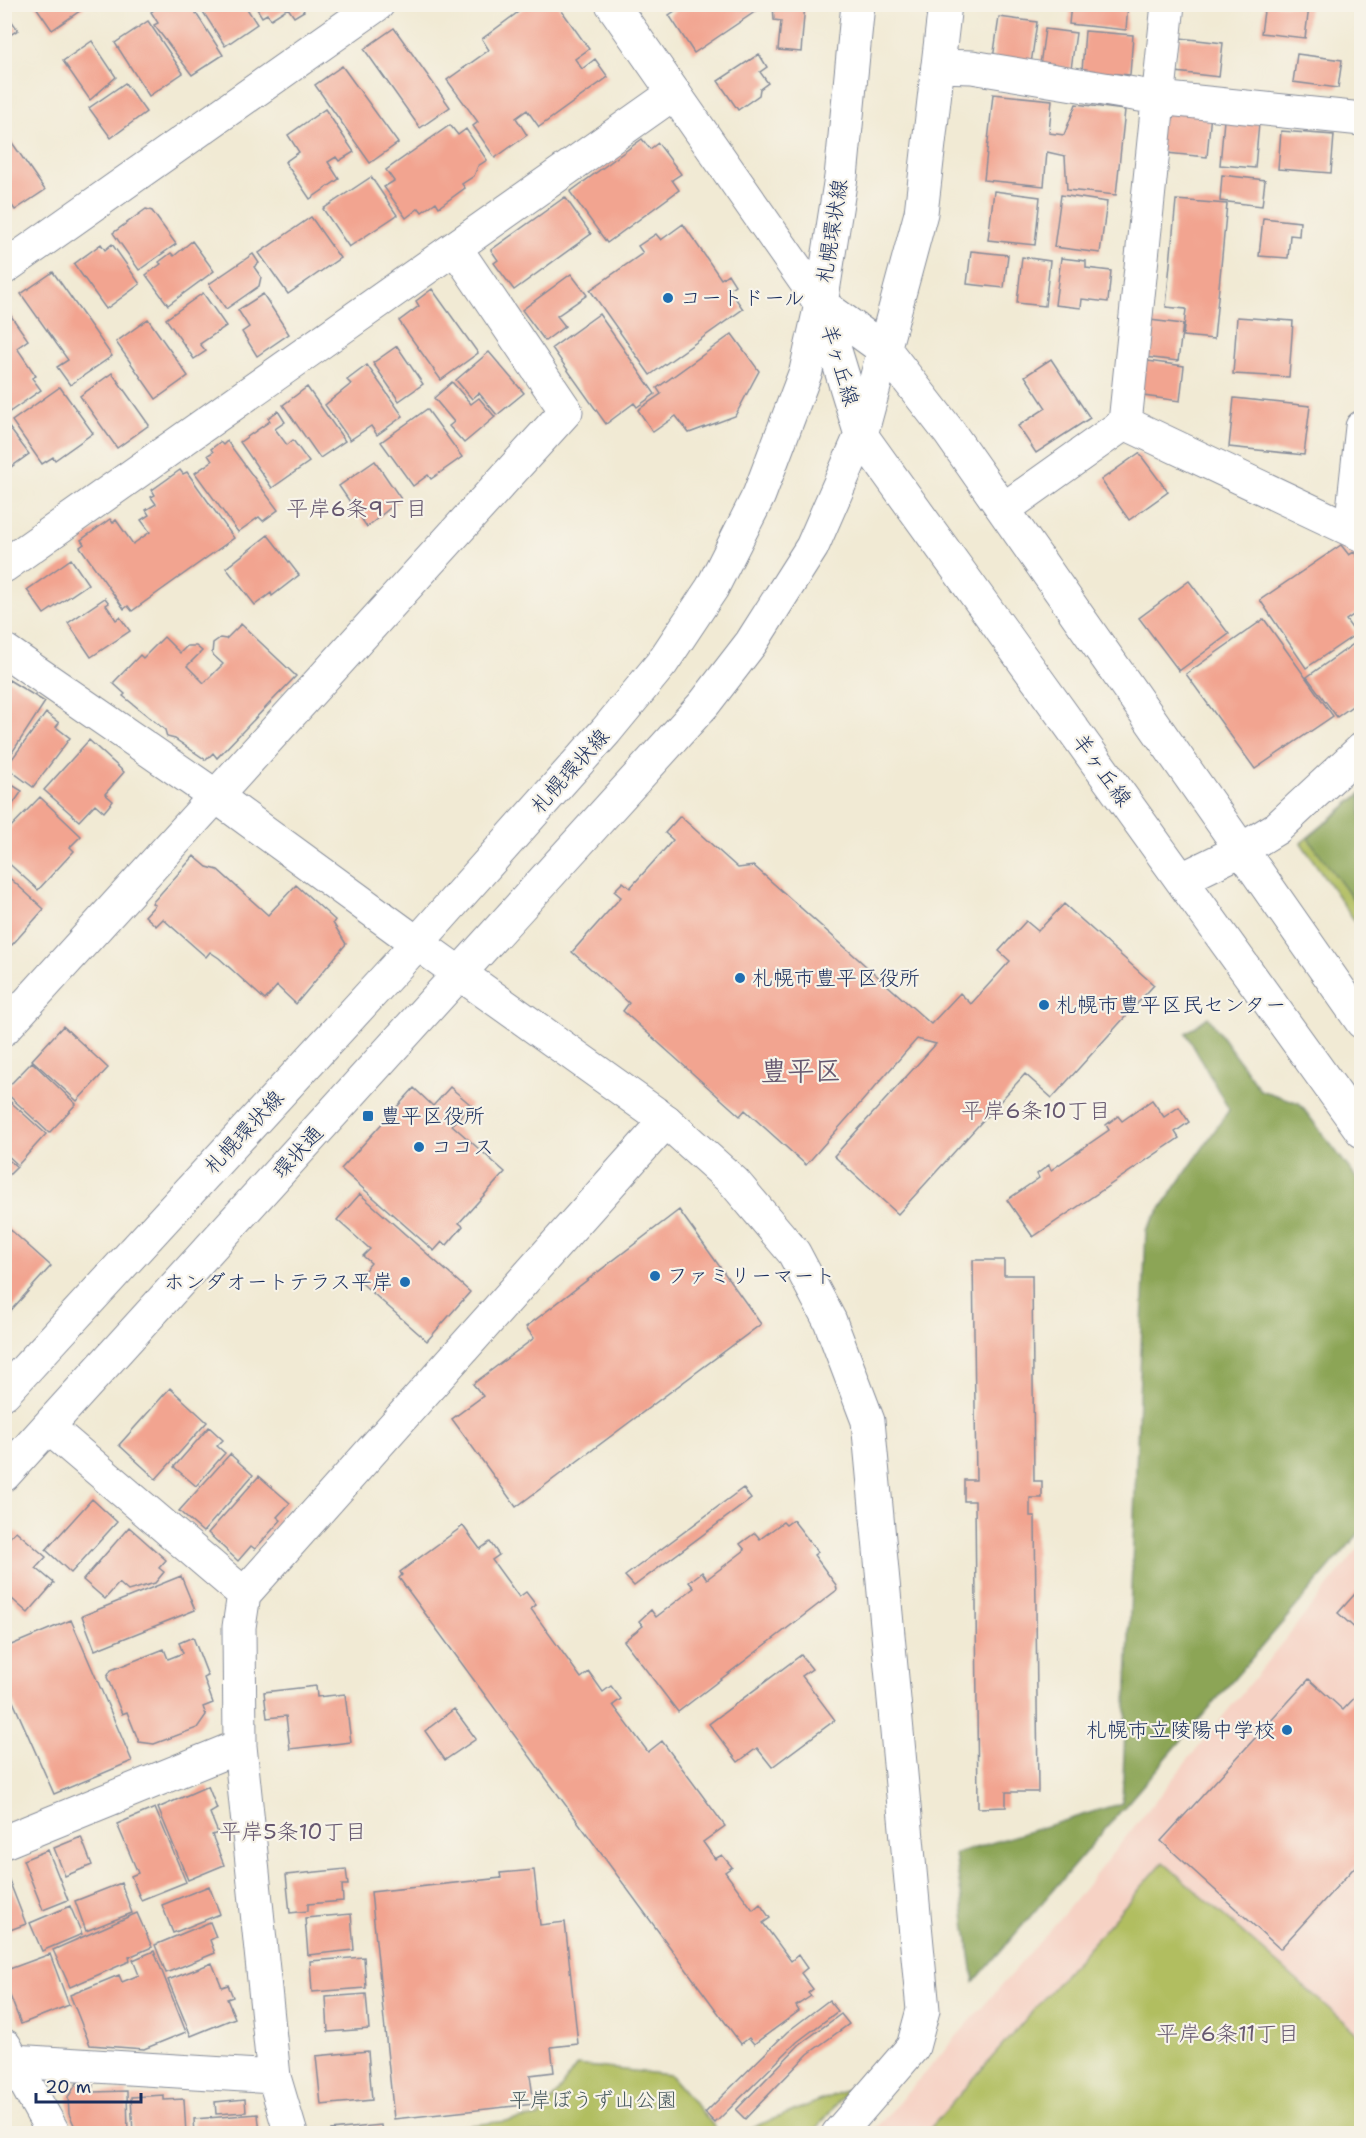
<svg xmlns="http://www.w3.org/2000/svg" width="1366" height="2138" viewBox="0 0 1366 2138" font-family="'Shantell Sans','Klee One',sans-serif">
	<rect width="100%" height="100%" fill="#f7f3e8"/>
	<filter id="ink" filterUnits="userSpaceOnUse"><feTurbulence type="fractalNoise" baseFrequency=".0167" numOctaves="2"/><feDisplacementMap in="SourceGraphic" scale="12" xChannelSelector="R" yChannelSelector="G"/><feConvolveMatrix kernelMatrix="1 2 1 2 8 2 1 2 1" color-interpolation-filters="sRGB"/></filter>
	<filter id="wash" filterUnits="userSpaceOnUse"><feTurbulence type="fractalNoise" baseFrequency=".008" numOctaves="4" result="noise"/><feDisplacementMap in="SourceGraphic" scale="24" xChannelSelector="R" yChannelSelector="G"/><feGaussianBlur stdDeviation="1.35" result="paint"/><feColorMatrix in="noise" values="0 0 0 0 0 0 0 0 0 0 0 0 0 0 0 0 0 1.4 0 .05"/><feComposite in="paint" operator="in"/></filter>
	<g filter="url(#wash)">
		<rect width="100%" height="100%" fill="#f1ead4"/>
		<path fill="#f6d2c4" d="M1361 1545V2133L871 2134 1063 1915Z"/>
		<path fill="#b1be60" stroke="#66765f" stroke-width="1.5" d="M1361 793V930L1301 843Z
			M1163 1862 1361 2037V2133H926Z
			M577 2065 670 2075 720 2133H406L540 2117Z
			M849 2089 813 2133H738Z"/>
		<path fill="#8ca556" stroke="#546a5a" stroke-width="1.5" d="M1361 794V910L1308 838Z
			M1208 1017 1260 1090 1299 1103 1361 1184V1531L974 1982 955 1854 1122 1803 1146 1230 1229 1110 1186 1033Z"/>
		<g id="blocks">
			<path fill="#f2a490" d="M34 4H81L84 8 52 30Z
				M163 4H190L223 55 192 75 154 25 158 23 151 12Z
				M198 4H244L257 24 225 46Z
				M254 4H300L304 11 294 17 288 8 271 19 267 14 262 17Z
				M529 4H557L589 49 575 59 582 69 595 59 608 77 539 127 527 110 516 118 527 135 495 158 473 126 478 122 447 80 489 50 482 39Z
				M773 4H805L801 52 778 50 781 21 774 20Z
				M1071 4H1128L1126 30 1069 24Z
				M1265 4 1309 7 1305 38 1261 33Z
				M684 5H765L694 53 669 15Z
				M4 10 18 30 4 39Z
				M999 17 1037 22 1031 64 993 59Z
				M148 21 183 73 149 96 115 43Z
				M394 28 450 107 420 128 364 49Z
				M1045 29 1076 33 1071 69 1040 65Z
				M1085 31 1133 35 1130 75 1082 71Z
				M1180 38 1223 43 1219 77 1176 72Z
				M92 41 116 77 90 100 63 61Z
				M759 54 767 67 760 72 768 83 760 89 759 95 738 110 718 81Z
				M1297 54 1342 60 1338 88 1293 82Z
				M342 66 398 143 370 163 315 85Z
				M125 83 146 112 111 138 89 108Z
				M993 94 1052 100 1049 133 1064 135 1076 104 1125 110 1116 195 1067 190 1065 156 1047 152 1044 186 984 180Z
				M1160 108 1211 113 1207 157 1156 152Z
				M325 109 354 152 339 161 336 157 328 162 339 179 310 199 285 162 299 152 288 135Z
				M1224 120 1259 123 1255 168 1220 165Z
				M450 125 458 135 466 129 487 160 478 166 474 176 462 184 465 188 439 207 436 202 422 212 419 208 406 218 384 187 394 181 386 170Z
				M4 131 45 190 15 210 4 194Z
				M1281 131 1334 135 1331 173 1278 169Z
				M642 139 650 149 658 143 681 174 672 180 679 190 607 243 570 192Z
				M1222 175 1265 180 1262 206 1220 201Z
				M371 177 397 215 349 247 323 209Z
				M994 191 1040 197 1035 245 988 240Z
				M1061 195 1107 202 1100 253 1054 247Z
				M565 197 591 234 514 290 494 263 498 260 491 250Z
				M1176 200 1227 204 1214 339 1183 336 1186 309 1166 307Z
				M146 209 152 211 176 244 139 270 113 233Z
				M311 217 340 258 288 294 259 253Z
				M1263 218 1300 222 1299 236 1290 235 1288 258 1259 256Z
				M683 224 721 279 728 274 735 285 729 289 743 309 650 375 590 290 643 253 638 246 656 234 661 240Z
				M192 241 214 271 168 305 146 275 161 264 159 262 171 253 174 256Z
				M101 244 105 250 112 244 140 284 106 309 74 264Z
				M971 251 1008 255 1004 288 967 284Z
				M253 254 259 263 254 267 261 277 259 286 226 309 209 284Z
				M1022 257 1050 261 1045 306 1017 303Z
				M1061 258 1086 261V268L1111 271 1108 302 1082 299 1081 308 1055 305Z
				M53 272 112 356 70 385 57 367 68 360 21 294Z
				M571 274 587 295 557 316 565 326 545 341 522 310Z
				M432 289 478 353 441 380 399 321 419 306 416 301Z
				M203 293 226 326 200 344 206 351 194 359 166 319Z
				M263 294 289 334 257 356 242 332 249 327 238 310Z
				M4 306 28 340 17 348 36 376 32 378 41 390 8 413 4 407Z
				M599 314 655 394 637 407 634 403 606 424 552 348Z
				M1237 317 1293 321 1289 377 1233 374Z
				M148 319 188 376 156 399 116 342Z
				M1141 319 1183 324 1178 361 1136 356Z
				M732 334 759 371 735 416 689 433 676 416 653 432 638 410 661 394 657 388Z
				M397 346 423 384 399 401 373 363Z
				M489 352 524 393 497 415 479 393 472 399 456 380Z
				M1051 359 1090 418 1036 453 1018 426 1046 408 1025 376Z
				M1140 360 1184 366 1180 401 1136 395Z
				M367 365 403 416 377 435 371 426 350 440 325 405 351 384 347 380Z
				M112 373 149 425 117 448 80 396Z
				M452 382 471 404 479 398 495 417 464 443 449 426 454 422 434 398Z
				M60 387 93 433 55 460 53 457 42 464 12 421Z
				M307 387 345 441 320 458 283 405Z
				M1234 398 1310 406 1304 455 1229 447Z
				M427 409 462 457 431 479 428 475 413 486 381 442Z
				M278 411 285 422 275 429 287 445 293 440 309 462 272 488 240 442 270 421 268 418Z
				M8 426 29 454 4 472V428Z
				M227 441 278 510 263 521 259 517 238 532 195 473 212 461 208 455 213 452 211 449 220 442 223 445Z
				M1139 453 1168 492 1129 520 1101 480Z
				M375 461 401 499 367 527 339 486Z
				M180 470 183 474 187 472 234 538 132 611 128 606 124 609 80 547 84 544 81 540 110 519 113 523 116 520 133 544 150 532 141 520 149 515 146 510 156 504 151 497 155 495 152 490Z
				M268 535 299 575 272 596 271 593 255 605 226 568Z
				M1341 545 1349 555 1354 552 1362 563V609L1346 620 1356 634 1306 668 1260 600Z
				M71 559 88 584 44 614 27 590Z
				M1189 581 1229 634 1179 671 1139 618Z
				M105 598 109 603 106 605 116 620 120 617 130 631 91 657 68 623Z
				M1264 619 1333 716 1255 769 1186 674Z
				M241 624 296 676 217 758 213 753 206 760 175 739 167 737 165 730 123 696 125 694 113 683 140 655 143 658 164 637 180 653 187 646H196L202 651 187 666 204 683 223 664 212 654 213 643 220 638 226 639Z
				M1362 638V699L1337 717 1307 677Z
				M9 680 45 702 4 765V687Z
				M46 713 59 723 56 727 70 738 33 787 6 767Z
				M89 740 124 772 105 794 113 801 104 812 95 804 79 821 44 790Z
				M4 780 22 791 4 817Z
				M40 797 81 836 70 847 74 851 38 890 4 859V834Z
				M680 816 738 868 754 866 931 1024 960 993 971 1004 1010 961 999 951 1026 921 1038 931 1064 904 1154 985 1052 1098 1025 1074 898 1214 834 1156 936 1044 917 1039 806 1165 745 1110 740 1116 623 1011 629 1003 572 952 621 897 614 891 623 882 630 888 673 840 665 833Z
				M194 856 207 867 218 870 268 915 296 885 335 920 333 923 346 944 296 1004 277 986 265 1000 219 958 210 952 206 957 163 919 156 926 145 916 155 905 152 903Z
				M4 873 44 909 12 945 4 938Z
				M63 1026 108 1068 77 1101 32 1060Z
				M32 1062 76 1104 49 1133 4 1091Z
				M450 1087 471 1105 452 1125 505 1172 459 1223 463 1226 447 1245 442 1242 434 1251 341 1169 414 1088 433 1106Z
				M4 1096 46 1134 18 1165 4 1152Z
				M1152 1100 1164 1117 1179 1107 1189 1122 1175 1132 1179 1138 1033 1237 1007 1200 1039 1178 1037 1174 1049 1165 1051 1170 1109 1130 1106 1125 1118 1116 1122 1121Z
				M4 1156 17 1167 4 1180Z
				M360 1194 470 1292 427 1341 357 1279 371 1263 363 1256 370 1249 337 1220Z
				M679 1210 761 1324 516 1507 452 1419 483 1396 473 1384 534 1338 526 1327Z
				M4 1224 51 1266 4 1318Z
				M973 1260H1004V1275H1032L1034 1481H1042V1498H1030V1516H1035L1038 1792H1006V1807L978 1808 975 1501H964V1480H976Z
				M170 1388 207 1422 156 1479 119 1445Z
				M209 1427 223 1440 217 1446 225 1453 196 1486 174 1467Z
				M230 1454 253 1475 203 1532 179 1511Z
				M259 1476 290 1503 277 1517 281 1520 255 1549 251 1546 238 1561 208 1533Z
				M743 1488 751 1499 634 1586 625 1576Z
				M92 1499 117 1522 71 1573 46 1550Z
				M793 1520 818 1552 814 1555 836 1585 837 1590 678 1712 624 1641 643 1626 639 1621 651 1610 656 1617 694 1588 689 1582 702 1572 707 1579 745 1550 740 1544 755 1533 760 1539 783 1522 786 1525Z
				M463 1526 480 1549 490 1542 499 1555 492 1560 519 1597 526 1592 536 1605 531 1609 581 1678 589 1672 603 1692 611 1686 621 1699 613 1705 648 1752 662 1741 725 1826 703 1842 715 1859 722 1855 732 1867 725 1872 753 1910 760 1904 770 1918 763 1923 791 1961 798 1955 807 1968 801 1973 813 1989 808 1993 811 1996 796 2006 799 2011 754 2044 749 2038 741 2044 399 1578 402 1575 400 1572Z
				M129 1527 166 1560 159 1568 164 1572 155 1583 128 1591 119 1583 105 1599 83 1580Z
				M16 1531 46 1557 36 1568 54 1583 28 1613 4 1592V1543Z
				M181 1576 195 1610 95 1650 82 1616Z
				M1362 1586V1630L1359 1632 1338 1613Z
				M71 1620 132 1761 54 1794 4 1681V1648Z
				M193 1637 208 1676 204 1678 213 1703 203 1707 206 1715 197 1728 154 1744 139 1742 127 1712 122 1714 107 1677 111 1670 164 1649 168 1659 183 1653 179 1643Z
				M801 1655 812 1669 802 1676 835 1720 772 1767 757 1748 738 1762 709 1724Z
				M1309 1679 1343 1710 1362 1690V1859L1280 1949 1161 1841Z
				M316 1686 317 1697 345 1694 351 1742 290 1749 286 1716 267 1718 264 1692Z
				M454 1709 476 1739 445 1760 425 1731Z
				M208 1786 217 1809 210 1813 218 1833 212 1835 224 1865 188 1880 158 1808Z
				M155 1808 186 1882 141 1900 131 1876 138 1873 117 1824Z
				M81 1837 92 1865 65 1876 54 1848Z
				M48 1850 68 1900 43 1910 23 1860Z
				M346 1869 348 1885H342L343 1901 308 1904V1911L290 1913 286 1875Z
				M5 1870 26 1924 10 1930 9 1926 4 1928Z
				M534 1870 540 1925 565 1922 578 2044 551 2047 554 2072 530 2075 534 2104 394 2119 371 1892 501 1878 500 1873Z
				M121 1883 132 1913 86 1931 75 1901Z
				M209 1886 220 1914 173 1933 162 1905Z
				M70 1906 82 1934 42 1951 30 1923Z
				M137 1913 152 1947 129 1957 130 1961 70 1987 53 1950Z
				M351 1914 354 1950 308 1955 305 1918Z
				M210 1922 216 1937 210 1940 215 1953 166 1973 155 1945Z
				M154 1951 186 2032 144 2049 90 2045 70 1995 119 1975 122 1982 139 1975 133 1960Z
				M50 1954 69 2005 21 2024 4 1980V1971Z
				M364 1957 366 1988 312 1992 310 1961Z
				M212 1963 222 1987 228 1985 233 1997 227 1999 235 2018 191 2036 168 1980Z
				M366 1994 369 2029 328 2032 326 1997Z
				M829 2000 838 2011 797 2042 715 2123 705 2113 787 2032Z
				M841 2014 849 2024 808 2054 745 2119 736 2110 800 2044Z
				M368 2051 372 2100 321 2105 316 2056Z
				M93 2082V2092L127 2091 128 2134H102V2129H76L69 2114 68 2097 77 2083Z
				M164 2095V2100L184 2099 186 2134H133L131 2097Z
				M245 2099 246 2112 216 2114 215 2102Z
				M258 2114 260 2134H195L194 2119Z
				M381 2125 382 2134H332L331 2130Z"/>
		</g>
	</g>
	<g filter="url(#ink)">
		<use href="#blocks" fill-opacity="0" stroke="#868c99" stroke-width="1.5"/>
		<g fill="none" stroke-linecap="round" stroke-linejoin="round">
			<g stroke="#868c99" stroke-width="35">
				<path id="street" d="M938 66 972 67 1158 98 1362 119
					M1125 423 1168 4
					M1004 509 1125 423 1362 535
					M1351 529 1362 427
					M4 566 674 93
					M4 650 217 797 417 943
					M1182 879 1241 850 1277 828 1362 749
					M4 1029 566 411 456 249
					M48 1427 244 1594
					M4 1842 240 1746
					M5 2046 54 2134
					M13 2061 274 2077
					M291 2134 274 2077 240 1746 239 1627 244 1594 666 1121"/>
			</g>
			<g stroke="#868c99" stroke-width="35">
				<path id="secondary" d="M612 4 821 304
					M4 268 378 4
					M417 943 666 1121 734 1182 794 1253 830 1321 868 1421 923 2010 913 2047 838 2134"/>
			</g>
			<g stroke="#868c99" stroke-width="35">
				<path id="primary" d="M821 304 886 351 949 432 1362 1022
					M821 305 861 435 1362 1131
					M4 1393 394 969 606 731 662 663 712 588 759 495 806 371 821 304 841 177 858 4
					M4 1475 704 704 751 643 812 547 861 435 921 213 945 4"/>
			</g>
			<use href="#street" stroke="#fff" stroke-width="33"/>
			<use href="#secondary" stroke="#fff" stroke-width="33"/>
			<use href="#primary" stroke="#fff" stroke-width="33"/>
		</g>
	</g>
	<g fill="#1f6fb2" stroke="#f7f3e8" stroke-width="2">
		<circle cx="668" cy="298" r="6"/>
		<circle cx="740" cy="978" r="6"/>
		<circle cx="1044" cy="1005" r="6"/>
		<rect x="362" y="1110" width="12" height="12" rx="3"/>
		<circle cx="419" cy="1147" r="6"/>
		<circle cx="655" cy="1276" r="6"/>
		<circle cx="405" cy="1282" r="6"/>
		<circle cx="1287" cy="1730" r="6"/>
	</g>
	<g text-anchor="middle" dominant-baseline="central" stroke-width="4.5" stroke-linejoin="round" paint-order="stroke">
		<g font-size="21" fill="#1b2f5e" stroke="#f7f3e8">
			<text transform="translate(832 231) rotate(-81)">札幌環状線</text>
			<text transform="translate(840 365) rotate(73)">羊ヶ丘線</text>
			<text transform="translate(1102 770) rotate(54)">羊ヶ丘線</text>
			<text transform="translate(570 771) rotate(-48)">札幌環状線</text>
			<text transform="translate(244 1132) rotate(-47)">札幌環状線</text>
			<text transform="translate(298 1152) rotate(-48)">環状通</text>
		</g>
		<g font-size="21" fill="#1b2f5e" stroke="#f7f3e8" text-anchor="start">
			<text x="680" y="298">コートドール</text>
			<text x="752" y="978">札幌市豊平区役所</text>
			<text x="1056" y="1005">札幌市豊平区民センター</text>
			<text x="380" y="1116">豊平区役所</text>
			<text x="431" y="1147">ココス</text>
			<text x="667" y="1276">ファミリーマート</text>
			<text x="393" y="1282" text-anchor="end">ホンダオートテラス平岸</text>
			<text x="1275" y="1730" text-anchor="end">札幌市立陵陽中学校</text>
		</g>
		<g font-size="21" fill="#485a5f" stroke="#f7f3e8">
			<text x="593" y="2100">平岸ぼうず山公園</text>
		</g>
		<g font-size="22" fill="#665870" stroke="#f7f3e8">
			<text x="357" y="508">平岸6条9丁目</text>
			<text x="1036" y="1110">平岸6条10丁目</text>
			<text x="293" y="1831">平岸5条10丁目</text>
			<text x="1228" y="2033">平岸6条11丁目</text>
		</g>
		<g font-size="27" font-weight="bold" fill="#665870" stroke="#f7f3e8">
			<text x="801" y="1070">豊平区</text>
		</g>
	</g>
	<rect width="1366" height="2138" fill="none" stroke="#f7f3e8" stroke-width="24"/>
	<path d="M36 2093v9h105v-9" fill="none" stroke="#1b2f5e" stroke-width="3"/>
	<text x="45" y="2093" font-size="18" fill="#1b2f5e" stroke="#f7f3e8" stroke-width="4.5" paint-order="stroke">20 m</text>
</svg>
